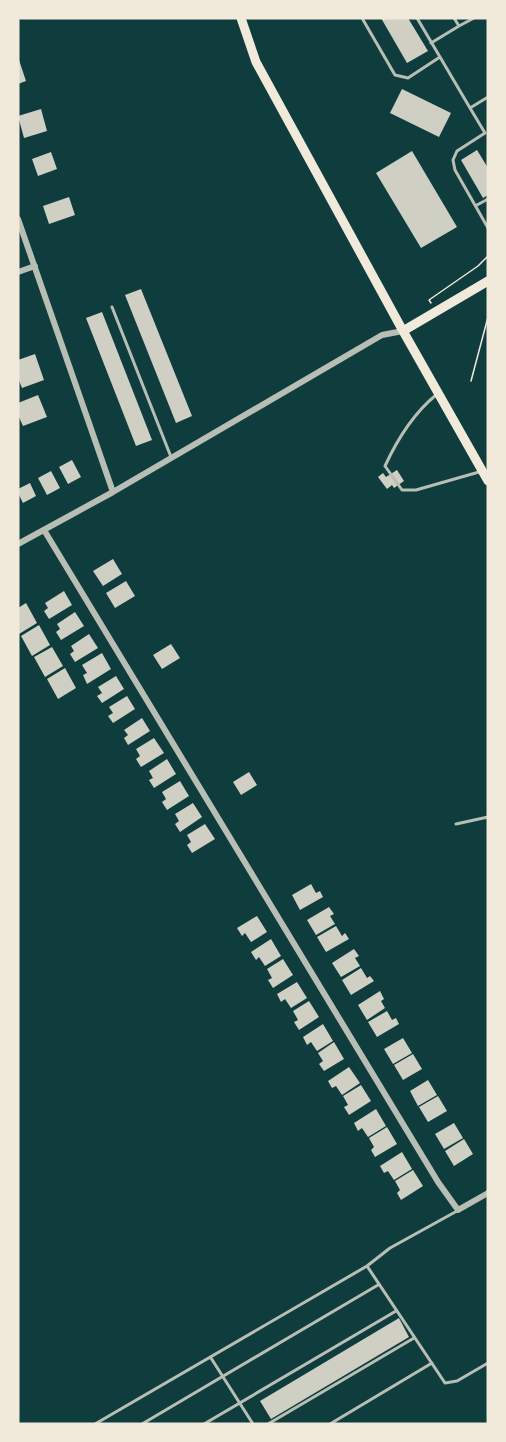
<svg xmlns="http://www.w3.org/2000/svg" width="506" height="1442" viewBox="0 0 506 1442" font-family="Mulish,sans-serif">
	<rect width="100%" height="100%" fill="#0f3d3e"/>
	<path fill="#cfcfc3" d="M381 18H408L428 51 407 63Z
		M18 57 26 81 18 84Z
		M402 89 451 113 439 137 390 113Z
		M41 109 47 131 24 138 18 116Z
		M477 150 488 168V195L483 198 461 160Z
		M412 151 457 227 421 248 376 173Z
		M51 152 57 169 38 176 32 159Z
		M69 197 75 215 49 224 43 206Z
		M141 289 192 416 176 423 125 295Z
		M102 312 152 440 136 446 86 318Z
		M35 354 44 380 22 388 18 378V360Z
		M38 395 47 417 23 426 18 415V403Z
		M72 460 81 477 68 484 59 467Z
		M397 470 404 481 394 488 392 485 387 489 378 477 383 473 386 477Z
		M51 471 60 488 47 495 38 478Z
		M30 483 36 496 23 503 18 493V489Z
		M113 559 122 574 103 586 93 571Z
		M126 581 135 596 115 608 106 593Z
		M64 591 72 605 49 619 44 611 48 608 45 603Z
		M26 603 37 623 19 634 18 631V608Z
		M75 612 84 626 61 640 56 632 60 629 57 624Z
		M39 625 50 645 32 656 21 636Z
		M89 634 98 648 75 662 70 654 74 651 71 646Z
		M171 644 180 658 162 669 153 655Z
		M52 647 63 666 45 677 34 657Z
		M102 653 111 669 87 684 83 675 87 673 82 665Z
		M65 668 76 688 58 699 47 679Z
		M116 676 124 689 102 703 97 696 102 693 98 687Z
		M127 696 135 709 113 723 108 716 113 713 109 707Z
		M142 718 150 731 128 745 124 738 128 735 124 730Z
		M154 738 164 753 141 767 136 759 140 756 136 749Z
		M167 759 176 774 154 788 149 780 153 778 149 771Z
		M249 772 257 785 241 795 233 782Z
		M180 781 189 796 167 810 162 802 166 799 162 792Z
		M193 803 202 817 180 832 175 824 179 821 175 814Z
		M205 824 215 839 192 853 187 845 191 842 187 835Z
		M311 884 316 893 320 891 323 897 300 910 292 895Z
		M329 907 334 914 330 916 335 924 316 935 307 920Z
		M257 916 267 932 251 942 245 933 242 936 237 928Z
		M336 926 342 936 345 933 349 939 326 952 317 937Z
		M271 939 281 956 265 966 259 957 256 960 251 952Z
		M354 949 359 956 355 958 360 966 341 977 332 963Z
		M283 959 293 975 273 988 268 980 272 978 267 969Z
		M361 968 367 978 370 976 374 981 351 995 342 980Z
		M297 982 307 998 291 1008 285 999 281 1002 277 994Z
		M380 991 384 999 381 1001 385 1008 367 1020 358 1005Z
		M309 1001 319 1017 299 1030 294 1022 298 1020 293 1011Z
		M387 1011 392 1020 396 1018 399 1024 377 1037 368 1022Z
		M323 1024 333 1041 317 1051 311 1042 307 1045 303 1037Z
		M403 1038 412 1053 393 1064 384 1049Z
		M334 1042 344 1059 324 1071 319 1064 323 1061 318 1053Z
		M413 1054 422 1069 403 1080 394 1065Z
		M349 1067 360 1083 342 1095 336 1086 332 1088 328 1081Z
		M428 1080 437 1095 418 1106 410 1091Z
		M361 1085 371 1101 349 1115 344 1107 348 1105 343 1096Z
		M438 1096 447 1111 428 1122 419 1107Z
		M376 1109 386 1126 368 1137 362 1128 358 1131 354 1123Z
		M454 1123 463 1138 444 1149 435 1134Z
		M387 1127 397 1144 375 1157 371 1150 374 1147 369 1138Z
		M464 1139 473 1154 454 1166 445 1151Z
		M402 1152 412 1169 394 1180 388 1171 384 1173 380 1166Z
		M413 1170 423 1186 401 1200 397 1193 400 1190 395 1181Z
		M399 1318 409 1337 271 1419 260 1401Z"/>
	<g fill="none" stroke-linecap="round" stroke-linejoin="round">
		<path stroke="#f1e9da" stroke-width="1.5" d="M431 303 429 300 478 266 488 256
			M471 381 488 317"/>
		<path stroke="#b8beb3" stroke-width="3" d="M362 18 395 75 408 78 440 57 417 18
			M459 26 474 18
			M431 43 459 26 454 18
			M440 57 470 108
			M488 97 470 108 485 133 457 151 453 160 455 170 488 228
			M477 205 488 199
			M112 307 171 457
			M436 395C414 413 397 440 385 466L402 490H416L479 472
			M456 824 488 817
			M367 1266 390 1248 457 1211
			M211 1358 253 1424
			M95 1424 367 1266 445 1383 457 1381 488 1363
			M142 1424 378 1285
			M204 1424 396 1311
			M268 1424 414 1338
			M330 1424 432 1363"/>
		<path stroke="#b8beb3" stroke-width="6" d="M18 219 113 492
			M18 272 35 266
			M44 530 438 1182 458 1210 488 1193
			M18 544 113 492 382 335 403 331"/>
		<path stroke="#f1e9da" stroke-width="9" d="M241 18 256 62 403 331 488 481
			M403 331 488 281"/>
	</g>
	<rect width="506" height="1442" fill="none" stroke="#f1e9da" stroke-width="39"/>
</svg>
